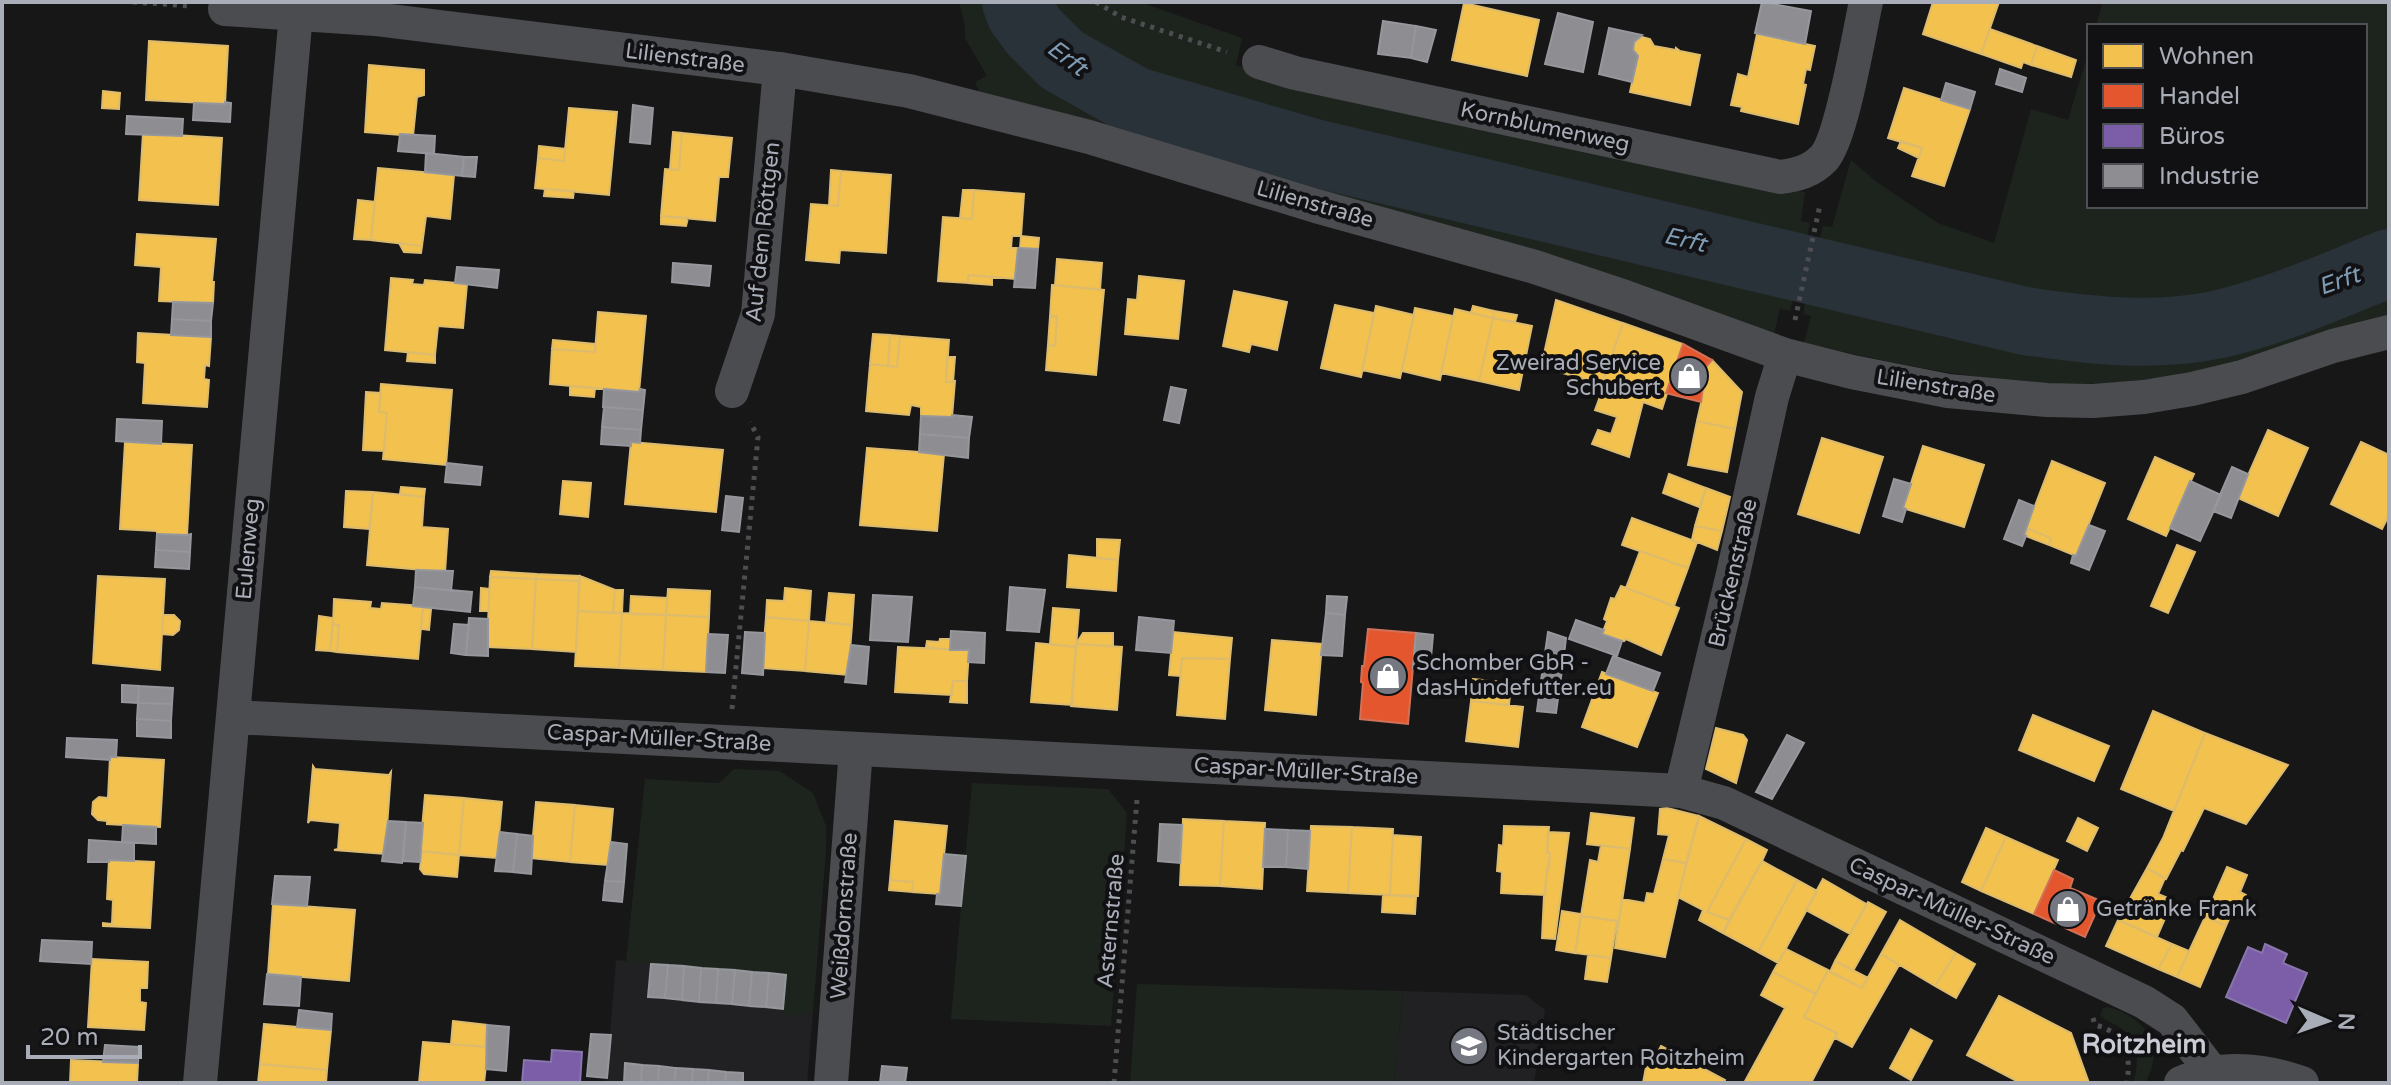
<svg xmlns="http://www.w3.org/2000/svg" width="2391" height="1085" viewBox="0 0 2391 1085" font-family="'Varela Round',sans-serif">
	<rect width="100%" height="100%" fill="#171717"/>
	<path fill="#212123" d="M616 960 786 975 782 1015H804L813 1012 807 1083H606Z
		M1403 991 1526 995 1545 1010 1534 1083H1394Z"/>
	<path fill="#1d241e" d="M959 2H1004C1024 41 1042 62 1080 85 1121 112 1169 125 1215 139 1283 161 1354 182 1425 198 1464 206 1504 213 1544 221 1629 239 1713 261 1798 278L1790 311 1780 309 1774 334 980 94 975 82 987 76 965 38V26Z
		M1030 2H1140L1242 38 1236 65 1285 81 1805 192 1801 221 1810 223 1805 245 1761 238 1613 204 1554 197 1292 128C1279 126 1266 126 1254 124 1192 112 1056 64 1030 2Z
		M2103 2H2389V233L2346 258 2260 293 2192 314 2150 319 2113 317 2062 308 1990 295 1894 271 1815 259 1823 226 1832 227 1851 160 1877 182 1938 223 1994 243 2031 109 2068 120 2089 50V206H2365V26H2096Z
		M2389 282V317C2314 339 2237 367 2160 378 2039 395 1921 370 1804 343L1811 316 1803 314 1809 287 2036 340 2079 346 2125 348 2207 338 2257 327Z
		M734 769 779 771 813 793 826 826V851L813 1012 804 1015H782L785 975 626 962 645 779 719 783Z
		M972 783 1108 789 1127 813 1111 1026 951 1019Z
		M1137 984 1403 991 1394 1083H1130Z
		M2108 1007C2145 1016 2166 1048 2145 1083H2133C2139 1064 2140 1042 2122 1029 2115 1024 2107 1021 2100 1016L2103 1008Z"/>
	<path fill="#f2c14e" stroke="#dcbb6e" stroke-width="2" d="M1933 2H1999L1981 54 1923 34Z
		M1464 3 1539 20 1527 76 1452 60Z
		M1990 29 2037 46 2031 65 2023 62 2021 68 1981 54Z
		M1757 34 1815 46 1810 70 1806 69 1803 84 1806 85 1798 124 1741 111 1742 107 1731 105 1738 74 1748 77Z
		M1642 37 1650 39 1654 46 1676 50V48L1680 51 1700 55 1690 105 1630 92 1638 56 1633 50 1634 42Z
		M149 41 228 46 225 104 146 100Z
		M2037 46 2076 60 2071 77 2031 65Z
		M369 65 424 70V95L417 97 413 136 365 132Z
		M1904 88 1970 109 1944 186 1912 176 1922 148 1888 138Z
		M103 91 120 93 119 109 102 108Z
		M569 108 617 112 609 195 535 188 538 158 564 161Z
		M673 132 682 133 679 170 670 169Z
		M143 133 222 138 218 205 139 200Z
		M682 133 732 138 728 177H719L715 221 661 216 665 169 679 170Z
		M1901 141 1922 148 1919 158 1898 148Z
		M539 146 565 149 564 161 538 158Z
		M378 168 454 175 450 219 426 216 422 246 371 240Z
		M831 170 841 171 838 206H829Z
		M841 171 891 175 886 253 840 250 839 263 806 260 811 204 838 206Z
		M545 189 574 191 573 198 544 196Z
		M963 190H974L972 219 960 218Z
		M974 190 1024 194 1021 236H1012L1011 248H1018L1015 279 968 275V283L938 281 943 217 972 219Z
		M358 200 375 202 371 240 354 239Z
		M661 216 688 218 686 226 661 224Z
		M137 234 216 239 212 282H214L213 303 159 301 161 267 135 265Z
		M1021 236 1039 238 1038 249 1020 248Z
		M399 243 422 246 421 253 404 252Z
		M1057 259 1102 263 1100 290 1055 285Z
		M968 275 992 277V285L968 283Z
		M1139 276 1184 281 1178 339 1125 334 1128 299 1137 300Z
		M391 278 413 280 412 284 424 285 425 280 467 284 463 328 438 326 435 355 385 350Z
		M1052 285 1104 290 1096 375 1046 370 1048 345 1055 346 1057 316 1050 317Z
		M1234 291 1287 302 1277 350 1251 344 1249 352 1223 346Z
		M1556 300 1623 323 1602 384 1541 367Z
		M1335 305 1374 313 1361 377 1321 368Z
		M1376 306 1414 315 1400 378 1362 370Z
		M1473 306 1494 311 1493 318 1471 313Z
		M1415 308 1453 316 1440 380 1402 371Z
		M1455 309 1493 318 1479 381 1441 373Z
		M1494 311 1517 315 1515 322 1493 318Z
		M598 312 646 316 639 392 550 384 552 349 595 352Z
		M1057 316 1055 346 1048 345 1050 317Z
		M1493 318 1532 326 1519 390 1479 381Z
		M1623 323 1683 344 1662 409 1643 402 1629 457 1592 444 1598 430 1611 434 1617 417 1595 410 1602 391 1600 390Z
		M138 333 211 337 209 366 205 365 204 379 209 380 207 407 143 403 145 363 137 362Z
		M873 334 890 335 888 366 870 364Z
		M890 335 900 336 897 367 888 366Z
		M900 336 949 340 946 382 955 381 952 417 921 416V407L911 405 909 415 866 411 870 364 897 367Z
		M553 340 595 344V352L552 349Z
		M408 352 435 355V363L407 361Z
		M947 357H955L953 382H946Z
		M1712 360 1742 392 1735 429 1697 421 1705 386H1702L1705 368Z
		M381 384 452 390 446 465 383 459 387 413 379 412Z
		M570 386 595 388 594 397 570 395Z
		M366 392 381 393 379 412 387 413 384 451 363 450Z
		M1697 421 1735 429 1727 472 1688 465Z
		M2268 430 2308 448 2278 516 2238 498Z
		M1822 438 1883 457 1859 533 1798 514Z
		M125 442 192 445 187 535 157 534V531L120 529Z
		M631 442 723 450 716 512 625 504Z
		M2361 442 2389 455V515L2382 529 2331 504Z
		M1923 446 1984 465 1964 527 1903 508Z
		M867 448 944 454 937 531 860 525Z
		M2155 457 2194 474 2166 536 2128 519Z
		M2052 461 2105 483 2076 556 2049 545 2051 538 2029 529 2026 536 2024 535Z
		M1669 474 1706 488 1699 507 1663 493Z
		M563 481 591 483 588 517 560 514Z
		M401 487 425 489 424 497 400 494Z
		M1706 488 1730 497 1722 531 1695 526Z
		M346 491 373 492 369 529 344 527Z
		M373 492 424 497 422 527 448 529 445 572 367 565Z
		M1632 518 1697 542 1688 568 1622 545Z
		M1695 526 1722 531 1717 550 1692 540Z
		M2029 529 2051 538 2049 545 2026 536Z
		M1097 539 1120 540 1118 560 1097 558Z
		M2177 545 2195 552 2168 613 2151 606Z
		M1640 551 1688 568 1674 606 1626 588Z
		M1069 555 1118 560 1116 591 1067 587Z
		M491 571 536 574V579L490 577Z
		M536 574 580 576 579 581 536 579Z
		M98 576 165 579 160 670 93 663Z
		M580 576 615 590 613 613 578 611Z
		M490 577 536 579 532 649 487 647Z
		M536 579 579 581 576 652 532 649Z
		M1621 586 1679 608 1661 655 1626 639 1624 641 1602 634 1607 621 1604 619 1611 598 1615 599Z
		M481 588 489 589V611H480Z
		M785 588 811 591 809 621 766 617 767 600 784 601Z
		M668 589 710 591 709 617 666 615Z
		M615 590H623L622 613H613Z
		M829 593 854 595 852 625 826 622Z
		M631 596 667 598 666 615 630 614Z
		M334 599 371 602 370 608 381 609 382 603 423 606 418 659 337 652 339 625 333 624Z
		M423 608 431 609 429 630 421 629Z
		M1053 608 1079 610 1076 647 1050 644Z
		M578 611 622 613 619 668 575 666Z
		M622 613 666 615 663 670 619 668Z
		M163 615H174L180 621 179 630 173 635 162 634Z
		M666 615 709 617 706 672 663 670Z
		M319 616 333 618 330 651 316 650Z
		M766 617 809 621 805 671 762 668Z
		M809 621 852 625 848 675 805 671Z
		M333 624 339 625 337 652 330 651Z
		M1173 632 1232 638 1230 659 1182 658 1180 676 1169 675Z
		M1083 633H1113V646L1076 644Z
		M940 639H950V650L926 647 927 641 939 642Z
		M1272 640 1322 644 1316 715 1265 710Z
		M1036 643 1076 647 1072 705 1031 702Z
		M1076 644 1122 647 1117 710 1071 706Z
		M898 647 969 650 967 681H953L952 695 895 692Z
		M1182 658 1230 659 1225 719 1177 715Z
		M1602 672 1658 693 1637 747 1582 727Z
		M1473 679 1511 683 1509 705 1471 701Z
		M953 681H967V703L950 702Z
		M1471 701 1523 707 1518 747 1466 741Z
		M2153 711 2205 733 2174 811 2121 789Z
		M2033 715 2109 746 2094 781 2019 750Z
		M1716 728 1743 735 1747 740 1736 783 1706 769Z
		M2205 733 2288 765 2246 824 2204 808 2183 851 2181 850 2166 879 2147 868 2163 838Z
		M110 757 164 760 160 827 107 824V821L98 820 92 814 93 802 99 797 108 798Z
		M313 766 315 769 389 775 391 772 385 854 334 850 338 849 340 823 310 820 308 823Z
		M425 795 464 798 459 855 420 851Z
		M464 798 502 802 497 858 459 855Z
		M536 802 575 805 570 862 531 858Z
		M575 805 613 809 608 865 570 862Z
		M1667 808 1699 816 1686 863 1663 859 1669 835 1658 834 1660 809Z
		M1591 813 1634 818 1630 849 1587 844Z
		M1699 816 1746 839 1707 912 1729 920 1723 933 1699 920 1703 910 1678 897Z
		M2078 818 2098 828 2087 851 2067 841Z
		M1183 819 1224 821 1220 886 1180 885Z
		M895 821 947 826 940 894 912 892 913 882 890 880Z
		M1224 821 1265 823 1262 889 1220 886Z
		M1311 826 1352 827 1348 893 1307 891Z
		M1504 826 1549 827 1547 853H1550L1549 869H1547L1545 895 1501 893 1502 872 1497 871 1499 845 1503 846Z
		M1352 827 1393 829 1390 895 1348 893Z
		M1986 828 2006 837 1981 891 1962 882Z
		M1548 832 1569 833 1555 939 1542 938 1544 895 1550 853H1547Z
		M1393 835 1421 837 1418 896 1390 895Z
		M2006 837 2058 860 2034 914 1981 891Z
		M1746 839 1767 850 1762 861 1729 920 1707 912Z
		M1601 845 1630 849 1619 921 1581 916 1590 860 1598 862Z
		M422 851 459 855 457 877 424 874 420 869Z
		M1663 859 1686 863 1665 957 1615 948 1622 899 1645 903 1647 893 1654 894Z
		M109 860 154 862 150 928 103 926V923L112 924 113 900 107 899Z
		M1762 861 1797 880 1758 952 1723 933Z
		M2227 867 2247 875 2240 892 2246 895 2241 911 2234 908 2226 926 2205 917Z
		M2147 868 2165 878 2158 894 2173 900 2157 937 2118 920Z
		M1823 879 1866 904 1850 934 1806 910Z
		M890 880 913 882 912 892 889 890Z
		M1797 880 1817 891 1778 963 1758 952Z
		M1383 895 1416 897 1415 914 1382 912Z
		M1868 902 1886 912 1853 971 1835 961Z
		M273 904 355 910 349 981 268 974Z
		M1562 911 1581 914 1575 953 1556 950Z
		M1581 916 1617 921 1611 958 1575 953Z
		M2205 917 2226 926 2200 987 2177 977Z
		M1900 920 1956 953 1935 986 1881 954Z
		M2118 920 2172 944 2158 969 2106 946Z
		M2172 944 2189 951 2177 977 2158 969Z
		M1786 949 1828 970 1816 994 1773 972Z
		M1956 953 1975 964 1956 998 1935 986Z
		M1881 954 1899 965 1852 1047 1835 1038 1837 1033 1804 1017 1828 970 1862 988Z
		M1588 955 1611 958 1607 982 1585 979Z
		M92 959 148 962 147 988H140V1002L146 1003 144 1030 88 1027Z
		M1835 961 1868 978 1862 988 1830 972Z
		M1773 972 1816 994 1804 1017 1837 1033 1811 1083H1744L1785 1008 1761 995Z
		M1999 996 2071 1033 2089 1083H2016L2015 1080 1967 1055Z
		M453 1021 487 1025 485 1047 451 1044Z
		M264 1024 331 1030 327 1070 260 1064Z
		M1911 1029 1932 1041 1911 1080 1890 1068Z
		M423 1042 488 1047 484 1083H419Z
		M1661 1046 1725 1080 1724 1083H1643L1646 1067H1650Z
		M71 1060 138 1063 137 1083H70Z
		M260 1064 327 1070 326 1083H258Z"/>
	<path fill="#e4572e" stroke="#d27157" stroke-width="2" d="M1683 344 1712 360 1705 368 1701 402 1666 393Z
		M1368 629 1416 633 1408 724 1360 719 1363 683 1361 682 1362 666H1364Z
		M2054 870 2073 879 2070 888 2101 901 2085 937 2034 914Z"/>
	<path fill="#7b5ea7" stroke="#8876ac" stroke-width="2" d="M2265 944 2287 954 2283 963 2307 973 2286 1023 2226 997 2248 947 2262 953Z
		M552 1050 582 1052 580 1083H522L524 1060 551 1062Z"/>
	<path fill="#8d8d92" stroke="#95979d" stroke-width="2" d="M1762 2 1811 11 1805 44 1755 33Z
		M1558 13 1593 22 1583 72 1545 64Z
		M1383 21 1416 26 1411 58 1378 54Z
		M1416 26 1436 30 1427 62 1411 58Z
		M1609 28 1642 35 1634 42 1633 50 1638 56 1632 82 1599 74Z
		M2000 69 2026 78 2022 92 1996 84Z
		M1946 83 1975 92 1970 109 1941 100Z
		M225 102 231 103 230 122 193 120 194 103 225 104Z
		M633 105 653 108 650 144 630 142Z
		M127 116 183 119 182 136 126 134Z
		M400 134 435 136 434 154 398 151Z
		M426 153 464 157 462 176 425 172Z
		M464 157H477L475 177 462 176Z
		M1018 248 1038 249 1035 288 1014 287Z
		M673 263 711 266 709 286 672 282Z
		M457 267 499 270 497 288 455 283Z
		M173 302 213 303 211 321 172 319Z
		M172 319 211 321V337L171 335Z
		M1171 387 1186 390 1179 423 1164 420Z
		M604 389 639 392 640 389 645 390 643 410 603 407Z
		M604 407 643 410 641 430 602 427Z
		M952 415 972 417 969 438 920 434 921 416 952 417Z
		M117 419 162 421 161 444 116 441Z
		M602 427 641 430 640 443 631 442V446L601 444Z
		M920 434 969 438 968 458 919 452Z
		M447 463 482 467 480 485 445 482Z
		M2232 467 2248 474 2231 518 2213 511Z
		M1894 479 1911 484 1903 508 1906 509 1902 522 1883 516Z
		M2190 481 2221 495 2200 541 2170 528Z
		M726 496 743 498 739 532 722 530Z
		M2019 500 2034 506 2024 535 2026 536 2022 546 2004 539Z
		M2089 525 2105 531 2089 570 2071 563 2073 555 2076 556Z
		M157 534 187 535 191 534 190 552 156 550Z
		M156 550 190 552 189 569 155 567Z
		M416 570 453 571 451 591 415 587Z
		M415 587 472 592 470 612 413 606Z
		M1010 587 1045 590 1039 632 1007 630Z
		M873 595 912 597 908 642 870 640Z
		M1327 596 1347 597 1345 615 1326 613Z
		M1326 613 1345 615 1342 656 1321 655Z
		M1139 617 1174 621 1171 653 1136 650Z
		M469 618 488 619V656L466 655Z
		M1576 620 1604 630 1602 634 1622 641 1617 656 1569 639Z
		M454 624 469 625 466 655 451 653Z
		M951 631 985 633 984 663 968 662 969 650H950Z
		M745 632 765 633 763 675 742 673Z
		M1548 632 1566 638 1563 663 1544 660Z
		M1416 633 1433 635 1430 669 1413 668Z
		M708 634 728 635 725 673 706 672Z
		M851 645 869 647 866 684 845 682Z
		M1613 656 1660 673 1653 691 1606 674Z
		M1544 660 1563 663 1560 684 1541 681Z
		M1541 681 1560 684 1556 713 1537 711Z
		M122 685 139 686 138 703 122 702Z
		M139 686 173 688 172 704 138 703Z
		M138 703 172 704 171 721 137 719Z
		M137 719 171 721V738L137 736Z
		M1787 735 1804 743 1772 799 1756 792Z
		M67 738 117 740 116 757H110V760L66 757Z
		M388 821 406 822 402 863 382 861Z
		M406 822 423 823 420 862 403 861Z
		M1160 824 1182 825 1180 863 1158 861Z
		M123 825 156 827V844L122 842Z
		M1265 829 1288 830 1286 867H1263Z
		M1288 830 1310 831 1308 869 1286 867Z
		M500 832 517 834 513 872 495 871Z
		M517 834 533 836 531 874 513 872Z
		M89 840 134 843V861L109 860V862H88Z
		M611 842 627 844 624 882 605 881Z
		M944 854 966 856 961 906 936 904 937 894H940Z
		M275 876 310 877 307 906 272 904Z
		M605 881 624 882 622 902 603 900Z
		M42 940 92 942 91 964 40 961Z
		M651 964 668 965 665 998 648 997Z
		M668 965 684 966 682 1000 665 998Z
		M684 966 701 968 699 1002 682 1000Z
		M701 968 718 969 716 1003 699 1002Z
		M718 969 735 970 732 1004 716 1003Z
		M735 970 752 972 749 1006 732 1004Z
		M752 972 769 973 766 1007 749 1006Z
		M769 973 786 975 783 1009 766 1007Z
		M267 974 301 977 299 1006 264 1004Z
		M299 1010 332 1014 331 1030 297 1027Z
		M487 1025 509 1027 506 1071 486 1069Z
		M591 1034 611 1035 607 1078 587 1076Z
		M105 1045 139 1047 138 1063 103 1062Z
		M625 1063 642 1065 641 1083H624Z
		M642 1065 659 1066 658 1083H641Z
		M659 1066 676 1068 674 1083H658Z
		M882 1066 907 1068 905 1083H880Z
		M676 1068 693 1069 692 1083H674Z
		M693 1069 709 1070 708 1083H692Z
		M709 1070 726 1072 725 1083H708Z
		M726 1072 743 1073V1083H725Z"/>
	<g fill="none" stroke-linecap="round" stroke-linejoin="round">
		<path stroke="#2a3239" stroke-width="68" d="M1016 2 1020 13 1034 32 1062 60 1135 101 1310 152 2025 321C2088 330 2152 338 2215 325 2272 313 2335 285 2389 263"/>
		<path stroke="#4d4e52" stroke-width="5" stroke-dasharray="4 6" stroke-linecap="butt" d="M133 2 192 6
			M1096 2 1121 17 1227 52
			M1795 320 1820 205
			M732 709 758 437 750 422
			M2093 1018 2095 1025C2127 1033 2131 1054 2127 1083
			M1114 1083 1137 799"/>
		<path stroke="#4b4c50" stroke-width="34" d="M225 9 375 19 780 69 909 91 1089 137 1316 206 1535 267 1625 297 1785 355 1852 372 1948 391 2047 400 2093 401 2144 397 2192 389 2242 377 2333 346 2389 332
			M1259 62 1295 73 1780 177C1797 175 1812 171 1824 158 1842 138 1859 33 1866 2
			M732 391 758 314 780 69
			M233 717 1681 791 1724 803 2144 1002 2172 1020 2212 1072
			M1681 791 1733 574 1772 397 1785 355
			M200 1083 296 14
			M831 1083 856 749
			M2181 1083C2220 1065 2262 1069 2302 1083"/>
	</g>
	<defs>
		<g id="shop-disc" transform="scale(2)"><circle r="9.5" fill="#757880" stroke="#111113"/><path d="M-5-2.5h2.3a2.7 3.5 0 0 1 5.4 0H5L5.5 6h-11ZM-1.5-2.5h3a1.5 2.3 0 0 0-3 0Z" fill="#fff"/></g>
		<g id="school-disc" transform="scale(2)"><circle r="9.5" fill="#757880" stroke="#111113"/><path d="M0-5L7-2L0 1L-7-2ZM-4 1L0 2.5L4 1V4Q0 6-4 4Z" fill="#fff"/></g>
	</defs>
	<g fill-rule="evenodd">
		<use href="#shop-disc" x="1689" y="376"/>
		<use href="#shop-disc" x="1388" y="676"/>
		<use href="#shop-disc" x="2068" y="909"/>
		<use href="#school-disc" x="1469" y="1046"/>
	</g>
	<g text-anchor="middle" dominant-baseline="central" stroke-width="8" stroke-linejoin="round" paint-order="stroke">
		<g font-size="22" fill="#a8adb8" stroke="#111113">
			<text transform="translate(685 58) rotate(7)">Lilienstraße</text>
			<text transform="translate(1545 127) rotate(12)">Kornblumenweg</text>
			<text transform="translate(1315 204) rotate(16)">Lilienstraße</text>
			<text transform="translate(763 232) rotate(-84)">Auf dem Röttgen</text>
			<text transform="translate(1936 386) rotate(9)">Lilienstraße</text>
			<text transform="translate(248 549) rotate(-85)">Eulenweg</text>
			<text transform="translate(1733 573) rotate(-77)">Brückenstraße</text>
			<text transform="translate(659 738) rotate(3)">Caspar-Müller-Straße</text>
			<text transform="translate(1306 771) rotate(3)">Caspar-Müller-Straße</text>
			<text transform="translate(1952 911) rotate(25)">Caspar-Müller-Straße</text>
			<text transform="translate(844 916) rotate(-86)">Weißdornstraße</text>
			<text transform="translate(1111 921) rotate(-85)">Asternstraße</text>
		</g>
		<g font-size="22" fill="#a8adb8" stroke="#111113" text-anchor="start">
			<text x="1661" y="363" text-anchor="end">Zweirad Service<tspan x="1661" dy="25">Schubert</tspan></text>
			<text x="1416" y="663">Schomber GbR -<tspan x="1416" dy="25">dasHundefutter.eu</tspan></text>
			<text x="2096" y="909">Getränke Frank</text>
			<text x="1497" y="1033">Städtischer<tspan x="1497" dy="25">Kindergarten Roitzheim</tspan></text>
		</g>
		<g font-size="24" font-style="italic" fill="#7f9bb3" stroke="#111113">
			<text transform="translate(1067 58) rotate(37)">Erft</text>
			<text transform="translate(1685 240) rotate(13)">Erft</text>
			<text transform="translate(2339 281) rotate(-20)">Erft</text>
		</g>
		<g font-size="26" font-weight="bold" fill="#c9ccd4" stroke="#111113">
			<text x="2144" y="1044">Roitzheim</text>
		</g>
	</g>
	<rect width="2391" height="1085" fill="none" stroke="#a8adb8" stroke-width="8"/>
	<rect x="2087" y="24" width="280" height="184" fill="#111113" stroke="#4d4f55" stroke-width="2"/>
	<rect x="2103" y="44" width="40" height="24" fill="#f2c14e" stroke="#4d4f55" stroke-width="2"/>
	<text x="2159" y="64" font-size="24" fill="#a8adb8">Wohnen</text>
	<rect x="2103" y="84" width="40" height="24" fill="#e4572e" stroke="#4d4f55" stroke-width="2"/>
	<text x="2159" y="104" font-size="24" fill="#a8adb8">Handel</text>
	<rect x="2103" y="124" width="40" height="24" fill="#7b5ea7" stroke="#4d4f55" stroke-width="2"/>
	<text x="2159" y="144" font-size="24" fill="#a8adb8">Büros</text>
	<rect x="2103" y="164" width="40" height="24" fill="#8d8d92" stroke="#4d4f55" stroke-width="2"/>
	<text x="2159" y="184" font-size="24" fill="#a8adb8">Industrie</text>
	<g transform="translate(2327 1021) rotate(92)" stroke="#111113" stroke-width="6" paint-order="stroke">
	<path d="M0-6L14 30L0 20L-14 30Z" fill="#a8adb8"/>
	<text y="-12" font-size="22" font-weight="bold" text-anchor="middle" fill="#a8adb8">N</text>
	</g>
	<path d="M28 1045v12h112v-12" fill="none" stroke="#a8adb8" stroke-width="4"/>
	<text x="40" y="1045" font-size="24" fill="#a8adb8" stroke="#111113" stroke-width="6" paint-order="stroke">20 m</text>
</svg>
